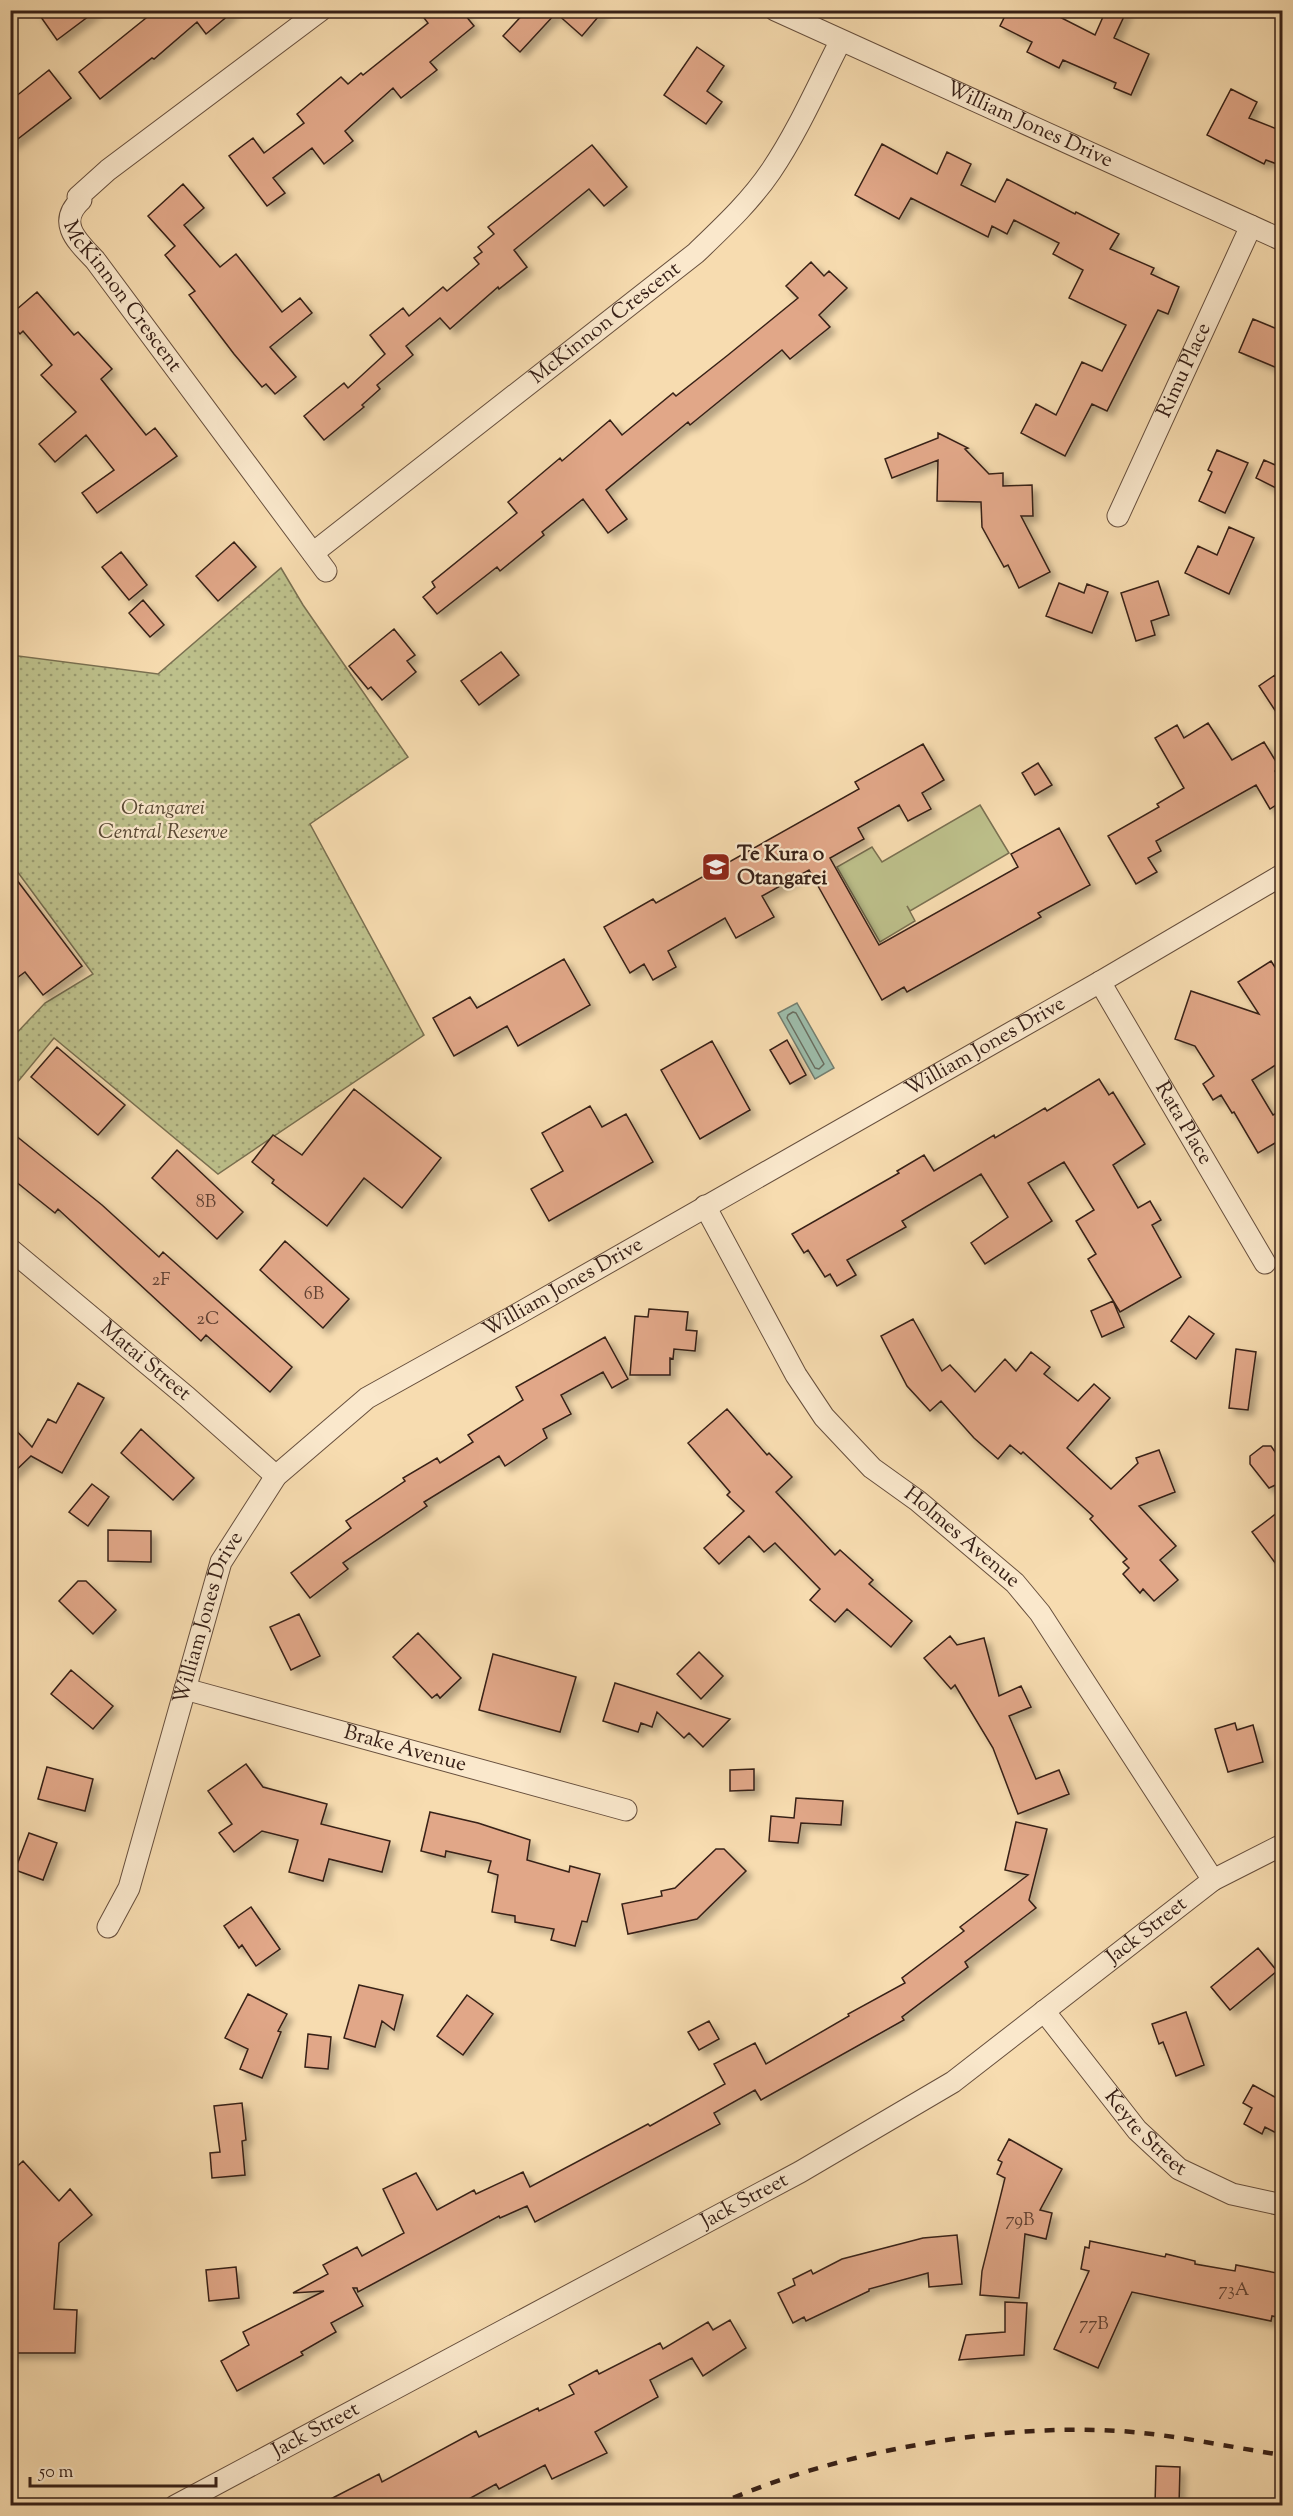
<svg xmlns="http://www.w3.org/2000/svg" width="1293" height="2516" viewBox="0 0 1293 2516" font-family="'Sorts Mill Goudy',serif">
	<defs>
		<pattern id="park-dots" width="8" height="8" patternUnits="userSpaceOnUse" patternTransform="scale(1.5)"><rect width="8" height="8" fill="#bdc08b"/><path d="M2 2h.1M6 6h.1" fill="none" stroke="#9a9c71" stroke-width="1.8" stroke-linecap="round"/></pattern>
		<filter id="shadow"><feDropShadow dx="5.5" dy="5.5" stdDeviation="3" flood-color="#0004"/></filter>
	</defs>
	<rect width="100%" height="100%" fill="#f7dcb0"/>
	<filter id="stains"><feTurbulence type="fractalNoise" baseFrequency=".00333" numOctaves="4"/><feColorMatrix values="0 0 0 0 .2 0 0 0 0 .09 0 0 0 0 .02 0 0 0 .5 -.17"/></filter>
	<radialGradient id="worn" r=".72"><stop offset=".6" stop-color="#630" stop-opacity="0"/><stop offset="1" stop-color="#630" stop-opacity=".3"/></radialGradient>
	<path fill="#bdc08b" stroke="#7a7051" stroke-width="1.5" d="M980 805 1009 853 910 911 907 906 915 921 880 942 837 867 872 847 882 862Z"/>
	<path fill="url(#park-dots)" stroke="#7a7051" stroke-width="1.5" d="M281 568 303 605 408 757 310 824 424 1035 218 1174 54 1038 11 1090V1039L45 1003 93 974 11 863V655L158 674Z"/>
	<path fill="#9dbcaa" stroke="#747e6f" stroke-width="1.5" d="M797 1003 834 1068 815 1079 778 1013Z"/>
	<g fill="none" stroke-linecap="round" stroke-linejoin="round">
		<path stroke="#6a6e60" stroke-width="1.5" d="M793 1012 796 1013 824 1064 819 1069 815 1068 787 1018 788 1015Z"/>
	</g>
	<path fill="#e1a788" stroke="#372017" stroke-width="1.5" filter="url(#shadow)" d="M36 10H97L57 40Z
		M156 10H235L206 34 197 22 154 59 152 58 100 99 79 72Z
		M418 10H461L474 26 430 62 437 70 401 98 393 88 345 131 353 141 324 164 312 148 273 178 285 193 267 206 229 156 253 138 264 153 304 123 297 114 341 77 348 84 361 73 363 75 428 23Z
		M527 10H604L582 36 556 13 520 52 503 36Z
		M1008 10H1046L1095 35 1106 10H1127L1114 38 1149 54 1131 95 1114 88 1116 83 1063 60 1059 68 1027 52 1032 42 1000 26Z
		M697 47 724 66 707 91 722 102 706 124 664 95Z
		M49 70 71 98 10 145V101Z
		M1231 89 1257 102 1249 118 1282 131V154L1277 164 1266 160 1264 164 1207 135Z
		M882 144 937 174 947 152 971 164 961 185 995 202 1007 179 1075 214 1076 212 1119 234 1110 249 1154 268 1151 274 1179 287 1168 314 1158 310 1107 411 1092 404 1065 456 1021 433 1036 404 1056 415 1082 362 1102 371 1126 325 1069 298 1083 270 1053 254 1059 243 1014 220 1007 234 992 226 988 237 911 198 899 219 855 195Z
		M592 145 627 187 604 206 589 189 514 250 527 267 499 289 498 287 450 329 440 318 406 346 413 355 377 385 380 389 362 405 364 407 324 440 304 416 344 383 348 388 385 354 370 335 403 308 409 316 443 287 447 291 479 264 474 258 482 252 478 247 494 234 488 227Z
		M183 184 204 208 184 225 220 267 236 254 282 312 300 298 312 313 270 347 296 377 275 394 266 384 262 387 234 354 189 295 195 291 165 255 175 246 148 216Z
		M811 262 824 276 829 271 847 288 819 315 830 327 790 359 782 350 690 425 688 422 606 490 627 519 608 533 583 499 542 532 544 535 500 571 497 567 437 614 423 597 435 587 432 582 517 513 508 502 560 458 562 461 610 420 622 435 673 393 676 396 728 355 798 298 786 286Z
		M37 292 74 335 78 332 112 369 101 379 146 435 155 428 177 456 97 513 82 493 114 470 86 435 55 462 39 444 76 412 41 375 52 365 23 331 20 334 10 323V315Z
		M1253 319 1282 331V370L1239 352Z
		M938 433 968 448 965 449 989 474 1003 473V486L1032 485 1033 516H1021L1050 572 1019 588 1008 565 1004 567 982 527 981 502 937 501 938 460 892 478 885 459 938 438Z
		M1217 450 1248 463 1225 513 1199 501 1212 472 1208 470Z
		M1264 460 1282 468V474L1276 488 1256 478Z
		M1229 527 1254 538 1229 594 1185 573 1198 546 1217 555Z
		M234 542 256 567 218 601 196 576Z
		M121 552 147 585 129 600 102 567Z
		M1158 581 1169 615 1151 621 1155 635 1136 641 1121 593Z
		M1059 583 1084 593 1087 584 1108 592 1092 633 1046 616Z
		M143 600 164 625 150 637 129 613Z
		M394 629 415 655 407 661 416 672 382 700 371 687 368 689 349 666Z
		M501 652 519 675 479 705 461 681Z
		M1275 675 1282 686V721L1259 686Z
		M1208 723 1232 760 1264 742 1280 768 1275 771 1282 784V801L1270 809 1256 785 1156 841 1161 851 1148 858 1157 872 1136 884 1108 836 1159 807 1157 804 1184 788 1155 738 1177 725 1184 738Z
		M923 744 944 780 922 793 931 809 908 821 899 805 858 828 864 839 830 858 879 945 1018 867 1011 854 1059 828 1090 885 1038 913 1041 917 907 992 904 987 882 1000 809 870 762 896 774 917 736 938 725 918 668 951 676 967 653 980 644 964 630 973 604 927 653 899 656 903 859 789 855 782Z
		M1038 763 1052 785 1035 795 1022 773Z
		M10 871 82 966 43 995 25 972 10 983Z
		M564 959 590 1005 518 1046 507 1026 454 1056 433 1018 470 997 477 1008Z
		M1271 961 1282 978V1061L1252 1080 1273 1115 1282 1110V1139L1258 1153 1234 1112 1232 1113 1221 1095 1213 1100 1203 1084 1214 1076 1195 1046 1175 1039 1191 991 1259 1014 1238 982Z
		M787 1040 806 1075 790 1084 770 1050Z
		M712 1041 750 1110 700 1139 661 1070Z
		M57 1047 125 1105 98 1135 31 1077Z
		M1099 1079 1109 1095 1113 1092 1145 1144 1113 1165 1138 1208 1150 1201 1161 1220 1152 1225 1181 1277 1120 1312 1088 1259 1096 1254 1076 1221 1094 1210 1064 1162 1028 1183 1052 1221 985 1264 971 1243 1008 1217 981 1174 902 1221 906 1227 847 1260 856 1275 837 1286 830 1274 825 1277 808 1250 804 1253 792 1234 899 1173 897 1171 924 1155 934 1171 994 1135 995 1138 1045 1108 1047 1111Z
		M354 1089 441 1158 402 1208 364 1178 327 1226 272 1183 274 1180 252 1162 273 1135 302 1155Z
		M590 1106 602 1127 626 1114 653 1162 549 1221 531 1189 563 1171 542 1133Z
		M10 1131 102 1205 159 1257 163 1252 292 1367 270 1392 206 1335 201 1341 58 1209 55 1213 10 1177Z
		M177 1150 243 1212 217 1239 152 1178Z
		M285 1241 349 1299 323 1328 260 1270Z
		M1113 1301 1124 1327 1102 1337 1091 1311Z
		M649 1309 688 1312 686 1330 697 1331 695 1351 674 1349 673 1359 670 1358V1375H630L635 1316 648 1317Z
		M1189 1316 1214 1334 1196 1359 1171 1341Z
		M913 1319 942 1371 950 1365 975 1392 1005 1359 1016 1371 1031 1352 1050 1367 1044 1374 1078 1401 1094 1384 1110 1398 1067 1448 1111 1489 1138 1463 1136 1458 1159 1450 1175 1492 1139 1506 1176 1546 1160 1560 1178 1580 1154 1601 1143 1589 1140 1593 1123 1574 1129 1568 1123 1562 1127 1559 1090 1519 1093 1516 1023 1452 1021 1454 1010 1445 998 1459 974 1438 941 1401 930 1411 907 1386 881 1336Z
		M605 1337 628 1379 612 1388 603 1372 561 1395 571 1414 543 1429 547 1438 505 1466 499 1456 424 1502 427 1506 343 1563 348 1569 310 1598 291 1573 351 1528 346 1521 405 1481 403 1478 437 1458 440 1463 473 1442 468 1435 523 1400 516 1387Z
		M1236 1349 1256 1352 1248 1410 1229 1408Z
		M78 1383 104 1398 62 1473 31 1456 10 1476V1424L32 1447 48 1419 56 1423Z
		M727 1409 767 1455 769 1453 792 1477 776 1492 835 1555 840 1550 873 1580 869 1584 912 1621 891 1647 847 1609 835 1622 810 1600 820 1589 775 1543 764 1552 749 1536 719 1564 704 1548 744 1511 727 1495 730 1492 688 1443Z
		M141 1429 194 1478 173 1500 121 1453Z
		M1263 1446H1271L1282 1462V1482L1269 1488 1250 1464V1456Z
		M92 1484 109 1497 88 1526 69 1512Z
		M1282 1509V1572L1252 1532Z
		M108 1530 151 1531V1562L108 1561Z
		M78 1581H86L116 1610 93 1634 59 1601Z
		M299 1614 320 1656 291 1670 270 1627Z
		M418 1633 461 1678 440 1698 437 1694 432 1698 393 1657Z
		M950 1636 957 1645 984 1638 999 1696 1021 1686 1031 1707 1009 1716 1036 1779 1059 1770 1069 1794 1018 1814 993 1748 955 1685 951 1689 924 1658Z
		M699 1652 723 1676 701 1699 677 1674Z
		M493 1654 576 1677 560 1732 479 1710Z
		M71 1670 113 1706 93 1729 51 1694Z
		M615 1683 631 1688 730 1719 703 1747 689 1733 684 1738 657 1712 652 1727 641 1723 638 1732 603 1721Z
		M1235 1723 1237 1730 1253 1725 1263 1762 1228 1772 1215 1729Z
		M246 1764 263 1787 327 1804 321 1824 390 1841 382 1872 329 1859 323 1881 289 1872 298 1840 262 1831 234 1852 219 1833 232 1824 208 1791Z
		M47 1767 93 1779 85 1811 38 1799Z
		M754 1769V1790L730 1791V1770Z
		M796 1798 843 1801 841 1825 801 1823 798 1843 769 1841 771 1816 794 1818Z
		M430 1812 478 1823 530 1840 527 1860 569 1872 570 1866 600 1874 587 1922 582 1921 575 1946 551 1940 554 1929 515 1922V1916L492 1912 498 1875 488 1872 491 1861 446 1851 445 1857 421 1851Z
		M1016 1822 1047 1829 1029 1900 1036 1908 965 1962 968 1967 902 2017 904 2020 761 2100 755 2090 714 2113 720 2124 535 2222 527 2206 500 2218 499 2216 358 2292 357 2288H353L363 2306 331 2323 336 2332 301 2352 303 2355 237 2391 221 2361 249 2345 243 2332 324 2291 293 2293 328 2274 323 2265 357 2247 362 2256 404 2233 383 2189 416 2173 437 2210 474 2190 476 2194 523 2172 530 2187 648 2124 650 2126 725 2084 714 2064 755 2043 766 2064 849 2016 848 2014 905 1983 902 1978 964 1931 960 1927 1028 1875 1005 1870Z
		M29 1833 57 1843 43 1880 15 1870Z
		M716 1849H724L746 1871 697 1919 628 1934 622 1904 662 1896 661 1891 675 1888Z
		M251 1907 280 1949 256 1966 242 1945 239 1948 224 1926Z
		M1258 1948 1277 1971 1230 2010 1211 1987Z
		M359 1985 403 1995 394 2030 382 2021 375 2047 344 2038Z
		M248 1994 287 2014 278 2031 281 2032 262 2078 240 2069 248 2049 225 2038Z
		M467 1995 493 2014 463 2055 437 2036Z
		M1186 2012 1204 2065 1176 2076 1163 2042 1159 2044 1152 2024Z
		M709 2021 719 2039 699 2050 688 2032Z
		M308 2034 331 2037 328 2069 305 2067Z
		M1253 2085 1282 2101V2136L1265 2127 1262 2134 1244 2124 1252 2108 1243 2103Z
		M242 2103 246 2140 242 2141 245 2175 212 2178 210 2153 220 2152 214 2106Z
		M1009 2139 1062 2169 1040 2210 1052 2213 1046 2239 1025 2234 1019 2298 980 2295 982 2271 1005 2178 997 2174 1002 2162 998 2160Z
		M23 2161 59 2201 70 2189 92 2215 59 2243 54 2309 77 2310 75 2353H10V2173Z
		M957 2235 962 2284 929 2287 928 2273 869 2289V2291L806 2321 804 2317 793 2323 778 2293 795 2285 793 2279 811 2270 813 2274 842 2259 923 2238Z
		M1090 2241 1165 2257 1166 2254 1195 2261V2264L1235 2271 1236 2265 1282 2274V2318L1272 2316 1271 2321 1132 2292 1098 2368 1054 2349 1089 2271 1081 2269 1085 2247 1089 2248Z
		M236 2267 239 2298 209 2301 206 2270Z
		M1005 2302 1027 2303 1024 2355 959 2360 966 2335 1005 2332Z
		M730 2320 746 2348 703 2376 692 2358 650 2380 658 2397 595 2432 607 2453 552 2479 545 2465 499 2489 496 2484 458 2505H319L379 2474 382 2482 476 2431 479 2437 538 2408 539 2411 574 2394 569 2385 597 2370 599 2374 660 2343 663 2349 708 2322 713 2330Z
		M1156 2466 1180 2467 1179 2505H1155Z"/>
	<g fill="none" stroke-linecap="round" stroke-linejoin="round">
		<g stroke="#674f3d" stroke-width="23">
			<g id="street">
				<path id="s1" d="M321 10 108 170 78 197 81 200C56 223 78 242 95 260L326 571"/>
				<path id="s2" d="M775 10 1282 240"/>
				<path id="s3" d="M1118 516 1251 226"/>
				<path id="s4" d="M313 553 696 253C723 227 750 202 771 171 798 131 818 85 840 42"/>
				<path id="s5" d="M1100 982 1265 1263"/>
				<path id="s6" d="M705 1206 796 1375 824 1417 872 1468 918 1501 1015 1583 1040 1613 1213 1880"/>
				<path id="s7" d="M10 1249 187 1397 276 1476"/>
				<path id="s8" d="M185 1689 626 1810"/>
				<path id="s9" d="M108 1927 129 1888 221 1562 276 1476 367 1398 516 1315 1100 982 1282 875"/>
				<path id="s10" d="M1044 2011 1137 2130 1179 2169 1232 2194 1282 2205"/>
				<path id="s11" d="M175 2506 800 2172 953 2082 1213 1880 1282 1845"/>
			</g>
		</g>
		<use href="#street" stroke="#fae8cc" stroke-width="21"/>
		<path stroke="#372017" stroke-width="4.5" stroke-dasharray="10 10" stroke-linecap="butt" d="M715 2506C833 2451 1013 2419 1143 2433 1189 2438 1236 2448 1282 2455"/>
	</g>
	<defs>
		<g id="school-square" transform="scale(1.5)"><rect x="-9" y="-9" width="18" height="18" rx="4" fill="#8f2418" stroke="#fae8cc"/><path d="M0-5L7-2L0 1L-7-2ZM-4 1L0 2.5L4 1V4Q0 6-4 4Z" fill="#fff"/></g>
	</defs>
	<g fill-rule="evenodd">
		<use href="#school-square" x="716" y="867"/>
	</g>
	<g text-anchor="middle" dominant-baseline="central" stroke-width="4.5" stroke-linejoin="round" paint-order="stroke">
		<g font-size="18" fill="#624233">
			<text x="206" y="1203">8B</text>
			<text x="161" y="1281">2F</text>
			<text x="314" y="1295">6B</text>
			<text x="208" y="1320">2C</text>
			<text x="1020" y="2221">79B</text>
			<text x="1234" y="2291">73A</text>
			<text x="1094" y="2325">77B</text>
		</g>
		<g font-size="21" fill="#372017" stroke="#fae8cc">
			<text stroke="none"><textPath href="#s2" startOffset="279">William Jones Drive</textPath></text>
			<text stroke="none"><textPath href="#s1" startOffset="428">McKinnon Crescent</textPath></text>
			<text stroke="none"><textPath href="#s4" startOffset="372">McKinnon Crescent</textPath></text>
			<text stroke="none"><textPath href="#s3" startOffset="160">Rimu Place</textPath></text>
			<text stroke="none"><textPath href="#s9" startOffset="1316">William Jones Drive</textPath></text>
			<text stroke="none"><textPath href="#s5" startOffset="164">Rata Place</textPath></text>
			<text stroke="none"><textPath href="#s9" startOffset="830">William Jones Drive</textPath></text>
			<text stroke="none"><textPath href="#s7" startOffset="176">Matai Street</textPath></text>
			<text stroke="none"><textPath href="#s6" startOffset="426">Holmes Avenue</textPath></text>
			<text stroke="none"><textPath href="#s9" startOffset="326">William Jones Drive</textPath></text>
			<text stroke="none"><textPath href="#s8" startOffset="228">Brake Avenue</textPath></text>
			<text stroke="none"><textPath href="#s11" startOffset="1132">Jack Street</textPath></text>
			<text stroke="none"><textPath href="#s10" startOffset="159">Keyte Street</textPath></text>
			<text stroke="none"><textPath href="#s11" startOffset="646">Jack Street</textPath></text>
			<text stroke="none"><textPath href="#s11" startOffset="160">Jack Street</textPath></text>
		</g>
		<g font-size="21" font-style="italic" fill="#584834" stroke="#fae8cc">
			<text x="163" y="809">Otangarei<tspan x="163" dy="24">Central Reserve</tspan></text>
		</g>
		<g font-size="21" font-weight="bold" fill="#372017" stroke="#fae8cc" text-anchor="start">
			<text x="737" y="855">Te Kura o<tspan x="737" dy="24">Otangarei</tspan></text>
		</g>
	</g>
	<rect width="1293" height="2516" fill="none" stroke="#f7dcb0" stroke-width="36"/>
	<rect x="12" y="12" width="1269" height="2492" fill="none" stroke="#372017" stroke-width="3"/>
	<rect x="18" y="18" width="1257" height="2480" fill="none" stroke="#372017" stroke-width="1.5"/>
	<path d="M30 2477v9h186v-9" fill="none" stroke="#372017" stroke-width="3"/>
	<text x="39" y="2477" font-size="18" fill="#372017" stroke="#fae8cc" stroke-width="4.5" paint-order="stroke">50 m</text>
	<rect width="100%" height="100%" filter="url(#stains)"/>
	<rect width="100%" height="100%" fill="url(#worn)"/>
</svg>
